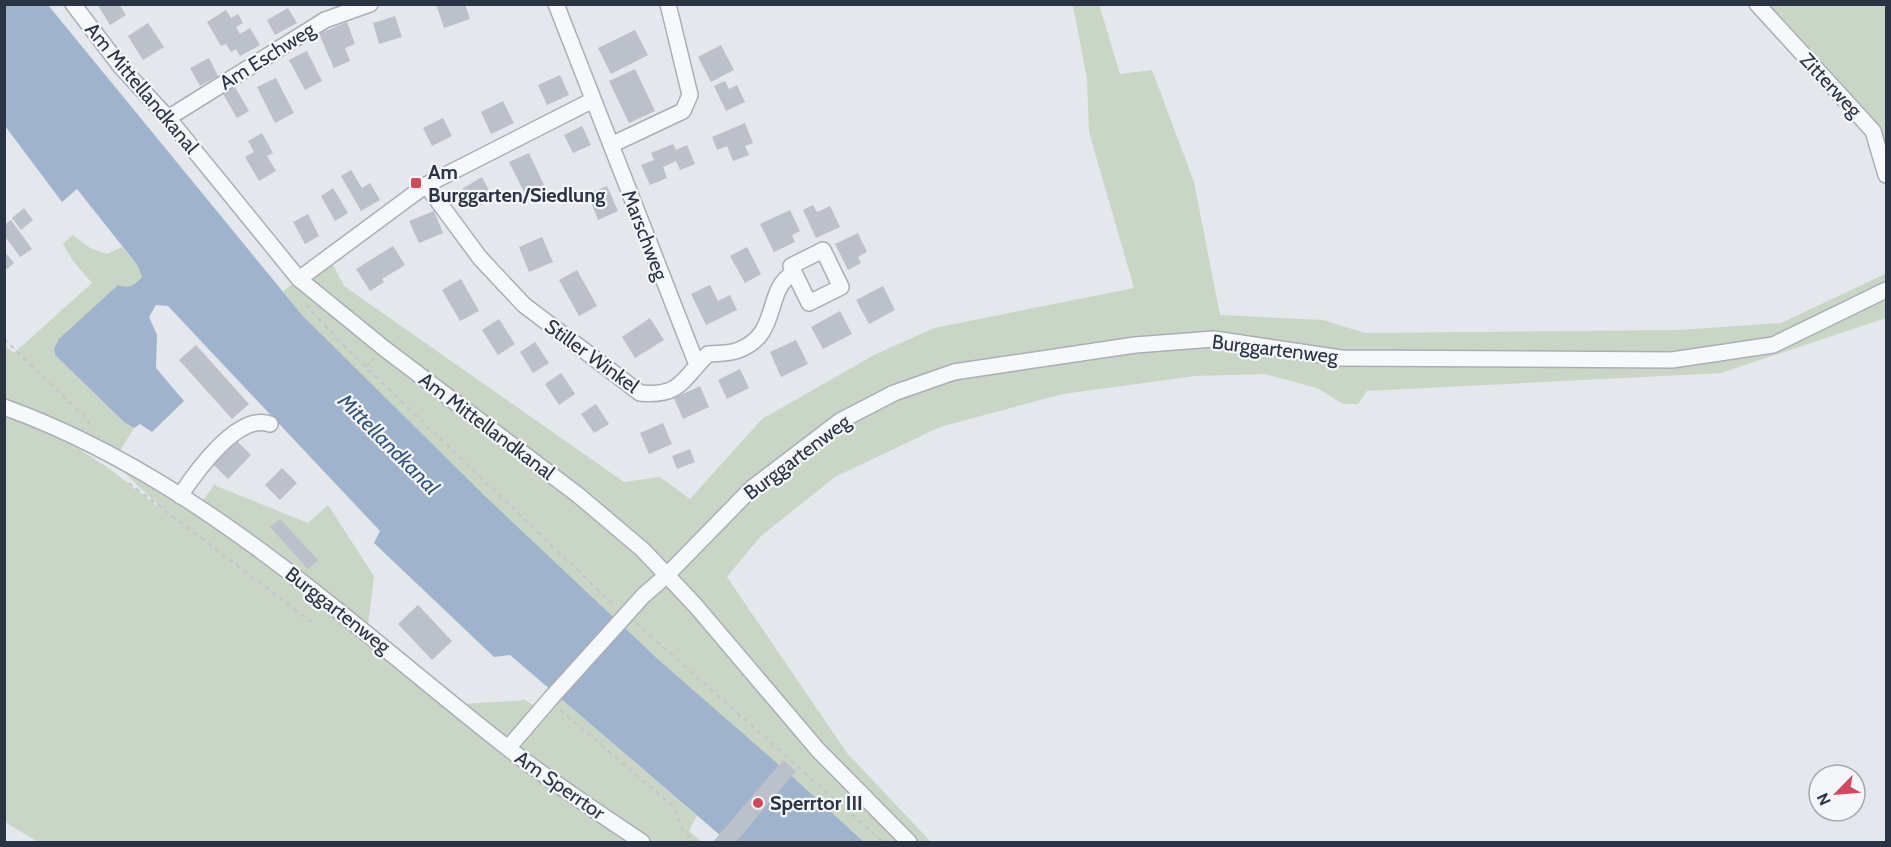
<svg xmlns="http://www.w3.org/2000/svg" width="1891" height="847" viewBox="0 0 1891 847" font-family="Cabin,sans-serif">
	<rect width="100%" height="100%" fill="#e4e7ec"/>
	<path fill="#c9d6c5" d="M1099 4 1120 74 1152 70 1194 182 1220 315 1323 320 1365 333 1679 330 1781 323 1885 274 1886 267V318L1721 373 1367 391 1358 404H1343L1317 388 1264 374 1195 376 1063 394 940 427 835 477 761 536 727 577 847 753 931 842H864L794 778 660 661 484 495 302 315 283 291 329 257 344 286 624 482 660 477 690 499 762 419 874 355 934 328 1134 288 1089 132 1087 79 1073 5Z
		M1757 5H1886V175L1873 131Z
		M73 235 90 248 107 254 122 247 138 266 142 277C135 285 129 289 118 286L54 349 55 355 124 422 134 428 120 451 59 423 5 403 4 345 14 353 92 283 73 261 63 244Z
		M4 411 52 432 107 467 164 511 124 472 194 513 214 485 308 523 328 505 374 576 368 625 362 642 454 714 465 704 525 700 544 712 558 696 697 816 689 831 702 842H38L5 822Z"/>
	<path fill="#9fb4cc" d="M5 5H48L302 315 484 495 660 661 794 778 864 842H728L510 655 494 657 374 543 380 531 168 306 156 305 149 317 157 335 156 368 184 401 152 432 140 424 134 428 124 422 55 355 54 349 59 339 118 285C129 289 135 285 142 277L138 266 77 189 62 202 5 126Z"/>
	<path fill="#bbc0ca" d="M97 4H119L126 15 110 25Z
		M436 4H465L470 19 444 28Z
		M288 8 297 23 275 35 267 20Z
		M226 10 231 18 238 14 243 23 236 27 240 34 250 28 260 45 240 56 236 49 231 52 226 44 221 46 207 22Z
		M395 16 402 37 379 44 373 23Z
		M347 22 355 44 345 48 350 61 334 68 319 34Z
		M148 23 164 47 143 60 128 36Z
		M635 30 648 55 611 74 598 48Z
		M721 45 734 70 711 82 698 57Z
		M307 51 322 81 305 90 289 60Z
		M209 58 218 76 200 86 190 68Z
		M635 69 655 111 629 123 609 81Z
		M560 75 569 95 547 105 538 85Z
		M276 78 294 113 275 123 257 87Z
		M725 81 729 89 737 85 745 102 726 111 714 86Z
		M235 87 249 111 237 118 223 94Z
		M503 101 514 123 491 134 481 112Z
		M443 118 452 136 432 146 423 128Z
		M745 123 753 143 745 146 749 155 733 161 727 146 717 150 712 137Z
		M582 126 591 145 573 153 564 135Z
		M262 133 273 153 267 156 276 171 259 181 245 157 254 152 248 141Z
		M673 144 676 150 687 145 695 164 680 170 676 161 663 167 667 178 650 185 641 165 654 160 651 153Z
		M529 153 544 185 525 194 509 162Z
		M351 170 362 188 370 183 380 200 361 211 341 176Z
		M482 177 493 198 473 209 462 189Z
		M607 186 618 211 598 220 588 194Z
		M333 188 348 213 335 221 321 196Z
		M813 205 817 212 830 206 840 227 816 238 803 210Z
		M24 208 33 220 21 230 12 218Z
		M790 210 800 231 792 235 795 242 774 252 760 224Z
		M434 211 443 233 419 243 409 221Z
		M308 214 319 236 305 244 293 222Z
		M11 220 32 249 20 257 4 235V225Z
		M858 233 867 252 858 257 861 263 848 270 835 244Z
		M542 237 553 262 529 272 519 247Z
		M393 246 405 265 382 279 384 282 370 291 356 269Z
		M747 247 761 274 745 283 730 256Z
		M4 251 14 263 7 269 4 266Z
		M577 270 597 306 579 316 559 280Z
		M461 279 479 311 460 321 442 290Z
		M710 285 718 301 730 295 737 310 706 325 691 294Z
		M883 286 895 310 869 324 856 300Z
		M840 311 852 334 823 349 811 327Z
		M650 318 664 340 635 358 622 337Z
		M499 319 515 344 498 355 482 330Z
		M796 340 808 364 781 377 770 352Z
		M535 342 549 363 533 373 520 352Z
		M196 345 249 404 232 419 179 360Z
		M740 369 749 388 727 399 718 380Z
		M561 373 575 394 559 405 545 384Z
		M700 386 709 407 683 419 674 398Z
		M596 404 609 424 594 433 581 414Z
		M663 423 672 444 649 454 640 433Z
		M234 438 251 455 228 479 211 462Z
		M690 449 695 462 677 469 672 456Z
		M282 468 297 483 280 500 265 485Z
		M280 519 318 560 308 569 270 527Z
		M418 605 452 641 432 660 398 624Z
		M783 760 796 771 736 842H713Z"/>
	<g fill="none" stroke-linecap="round" stroke-linejoin="round">
		<g stroke="#a9aeb7" stroke-width="18">
			<path id="minor" d="M73 4 121 67 168 118 299 279 385 349 578 495 643 550 695 605 818 750 909 842
				M556 4 697 365
				M1757 4 1873 131 1886 175
				M168 118 325 20 370 4
				M611 145 683 111 690 95 668 4
				M426 185 480 258 524 305 640 393C681 397 682 379 708 354 717 353 727 354 736 351 782 336 763 289 794 273
				M823 250 841 287 809 303 791 266Z
				M299 279 426 185 593 100
				M4 407C199 477 349 624 509 749 552 782 597 812 642 842
				M180 496C195 473 238 412 270 424
				M643 596 667 575 752 488 840 421 894 393 954 372 1135 345 1214 339 1341 358 1672 360 1773 345 1886 290
				M508 748 551 698"/>
		</g>
		<path stroke="#c2c5cb" stroke-width="2" stroke-dasharray="4.5 4.5" stroke-linecap="butt" d="M306 305 350 352 615 606
			M4 339 83 415 93 429
			M366 367 374 359
			M129 483 314 624
			M636 623 883 842
			M560 710 673 806 683 831 696 842"/>
		<use href="#minor" stroke="#f7f8fa" stroke-width="15"/>
		<g stroke="#a9aeb7" stroke-width="18" stroke-linecap="butt">
			<path id="minor-bridge" d="M551 698 643 596"/>
		</g>
		<use href="#minor-bridge" stroke="#f7f8fa" stroke-width="15"/>
	</g>
	<g fill="#d1495b" stroke="#f4f6f9" stroke-width="2">
		<rect x="410" y="177" width="12" height="12" rx="3"/>
		<circle cx="758" cy="803" r="6"/>
	</g>
	<g text-anchor="middle" dominant-baseline="central" stroke-width="4.5" stroke-linejoin="round" paint-order="stroke">
		<g font-size="20" fill="#2b3445" stroke="#f4f6f9">
			<text transform="translate(267 56) rotate(-32)">Am Eschweg</text>
			<text transform="translate(1831 85) rotate(47)">Zitterweg</text>
			<text transform="translate(142 88) rotate(50)">Am Mittellandkanal</text>
			<text transform="translate(645 235) rotate(69)">Marschweg</text>
			<text transform="translate(1275 349) rotate(7)">Burggartenweg</text>
			<text transform="translate(592 356) rotate(36)">Stiller Winkel</text>
			<text transform="translate(487 426) rotate(37)">Am Mittellandkanal</text>
			<text transform="translate(797 457) rotate(-37)">Burggartenweg</text>
			<text transform="translate(338 610) rotate(38)">Burggartenweg</text>
			<text transform="translate(560 785) rotate(35)">Am Sperrtor</text>
		</g>
		<g font-size="20" font-weight="bold" fill="#2b3445" stroke="#f4f6f9" text-anchor="start">
			<text x="428" y="172">Am<tspan x="428" dy="23">Burggarten/Siedlung</tspan></text>
			<text x="770" y="803">Sperrtor III</text>
		</g>
		<g font-size="21" font-style="italic" fill="#34527a" stroke="#f4f6f9">
			<text transform="translate(389 444) rotate(45)">Mittellandkanal</text>
		</g>
	</g>
	<rect width="1891" height="847" fill="none" stroke="#2b3445" stroke-width="12"/>
	<g transform="translate(1837 793) rotate(245)"><circle r="28" fill="#f4f6f9" stroke="#a4a8b1" stroke-width="1.5"/>
	<path d="M0-4.5L10 22L0 15L-10 22Z" fill="#d1495b"/>
	<text y="-9" font-size="16" font-weight="bold" text-anchor="middle" fill="#2b3445">N</text>
	</g>
</svg>
